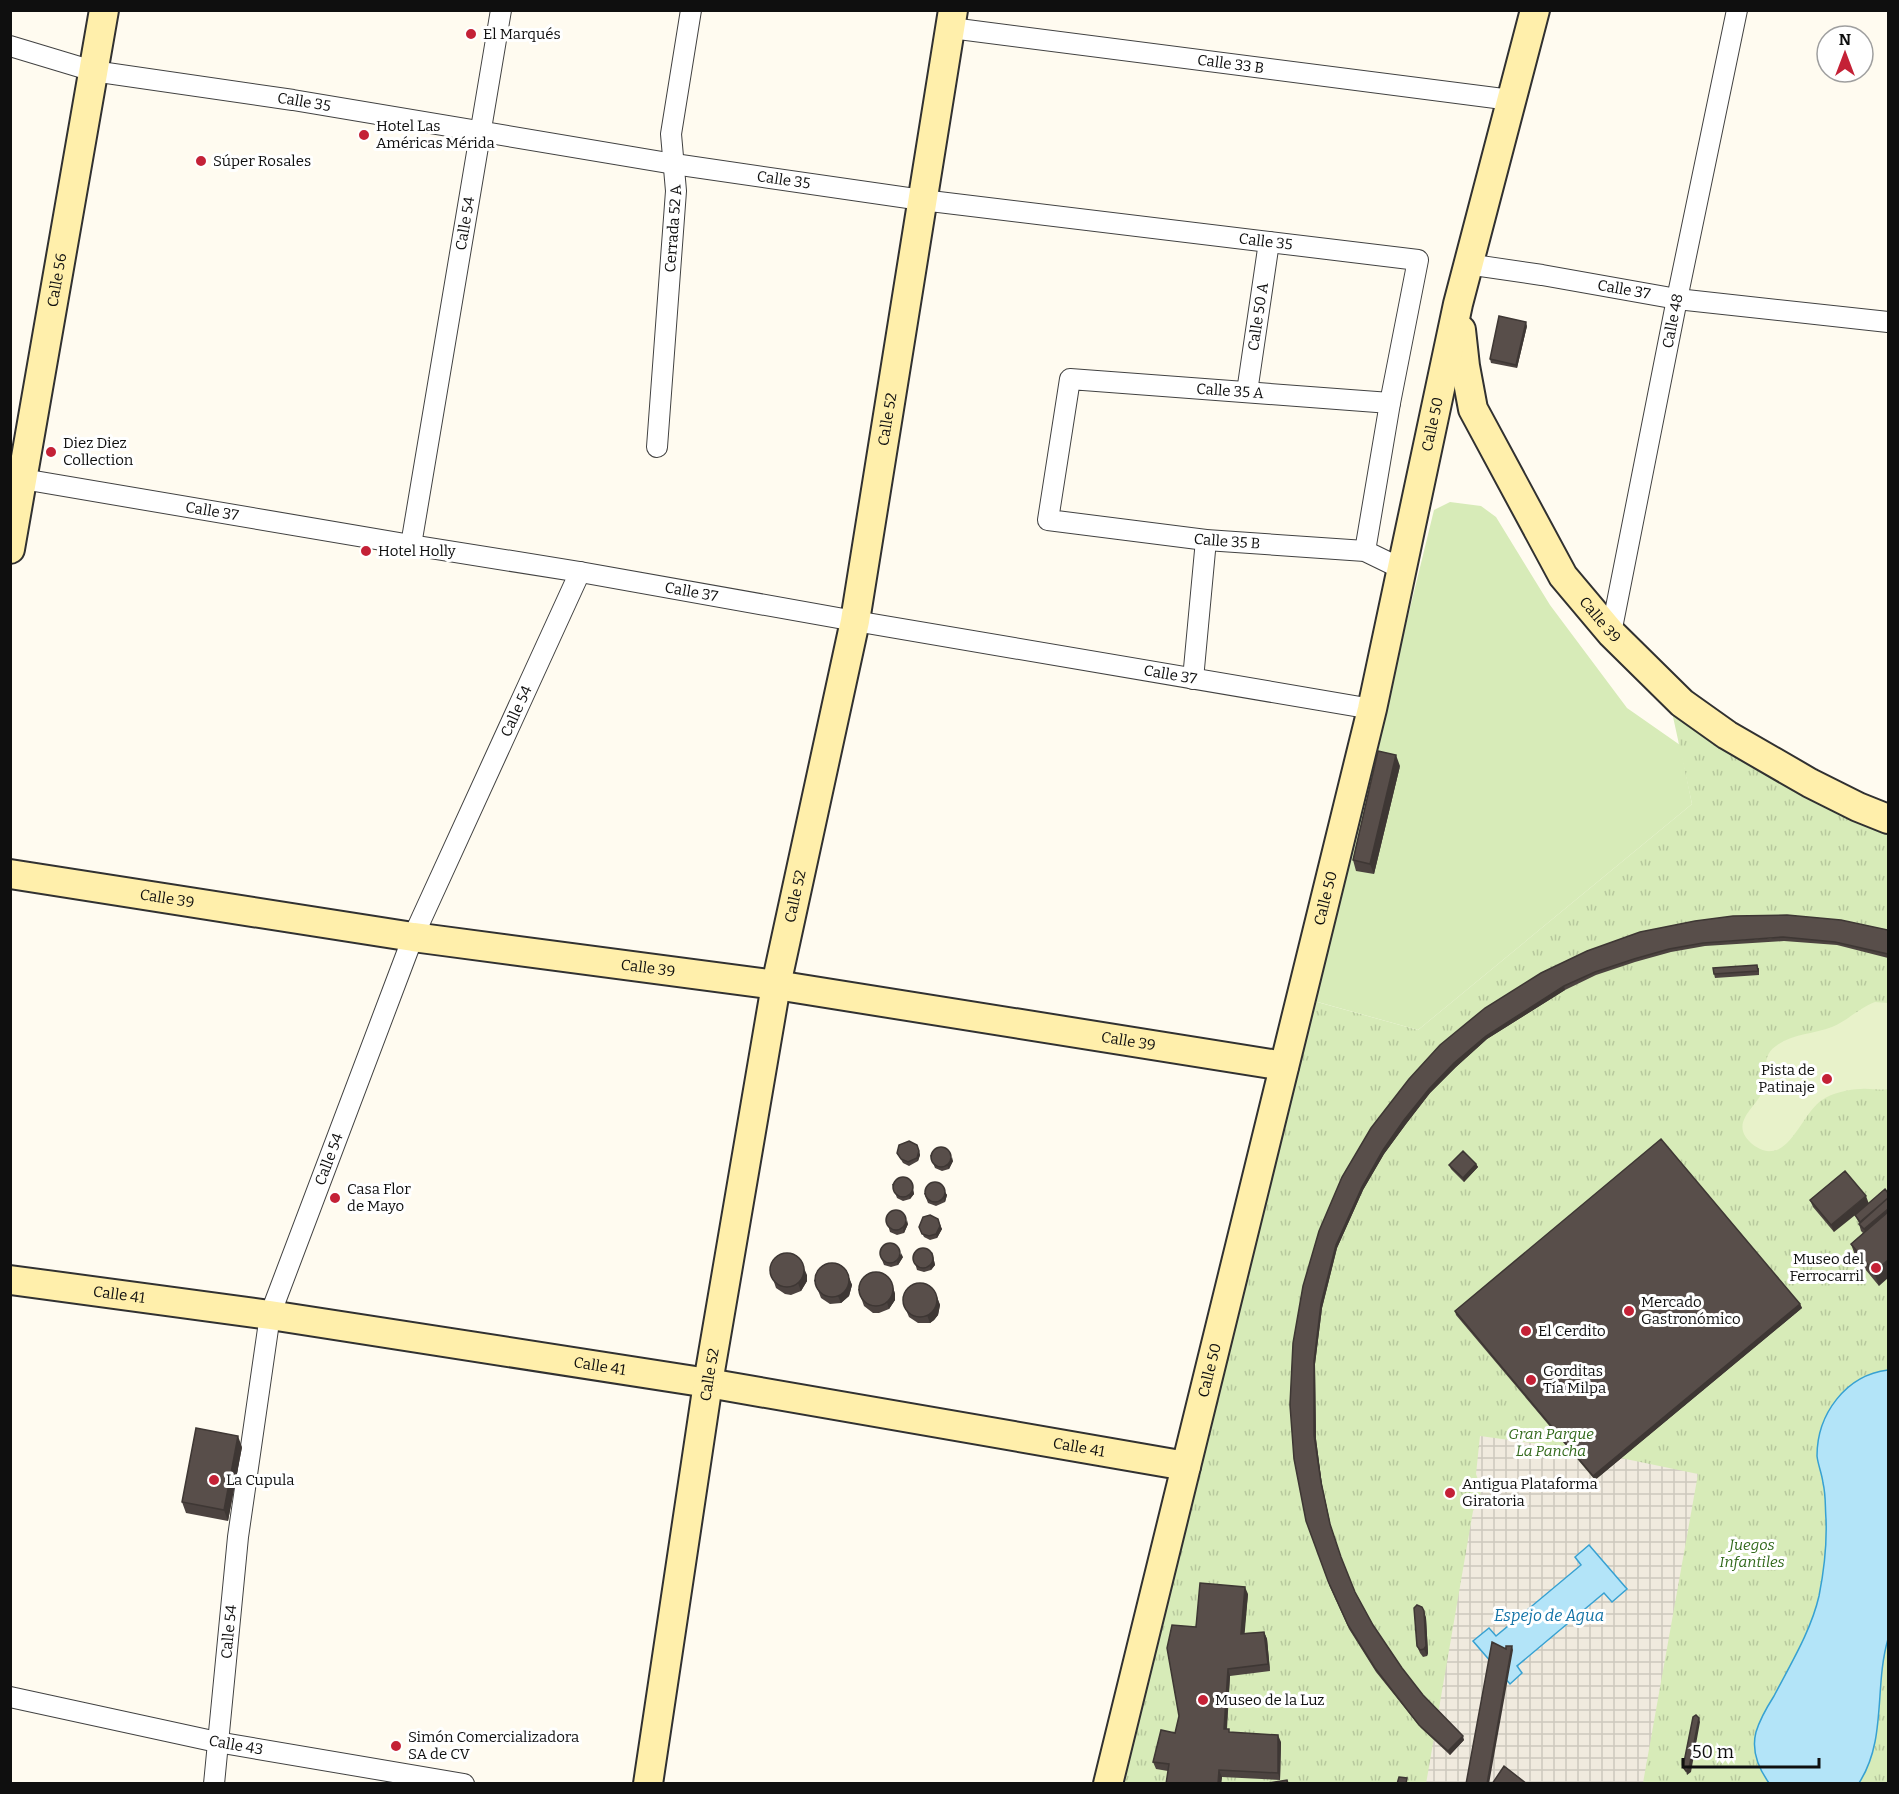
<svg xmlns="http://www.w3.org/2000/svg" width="1899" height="1794" viewBox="0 0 1899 1794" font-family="Bitter,serif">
	<defs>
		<pattern id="park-tufts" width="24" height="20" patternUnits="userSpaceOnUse" patternTransform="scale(1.5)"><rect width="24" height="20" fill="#d7ebb8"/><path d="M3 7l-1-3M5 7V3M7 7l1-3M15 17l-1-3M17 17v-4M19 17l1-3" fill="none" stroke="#b7c89d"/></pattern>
		<pattern id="plaza-grid" width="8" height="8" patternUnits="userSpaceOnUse" patternTransform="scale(1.5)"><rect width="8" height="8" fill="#f0eade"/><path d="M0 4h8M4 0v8" fill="none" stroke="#cdc8bd"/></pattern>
	</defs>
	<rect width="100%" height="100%" fill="#fffbf0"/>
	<path fill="#d7ebb8" d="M1450 502 1481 506 1496 517 1550 605 1627 708 1680 745 1692 804 1418 1030 1314 1001 1434 510Z"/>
	<path fill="url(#park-tufts)" d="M1670 703 1888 828V1783L1124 1784 1310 1000 1418 1030 1692 804Z"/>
	<path fill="#e8f2ca" d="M1875 1002 1888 1003V1089C1879 1091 1871 1088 1861 1089 1849 1089 1832 1093 1822 1100 1804 1112 1793 1149 1772 1151 1764 1152 1757 1148 1751 1143 1728 1122 1758 1107 1764 1088 1769 1072 1760 1057 1776 1046 1791 1034 1814 1034 1832 1027 1847 1021 1859 1008 1875 1002Z"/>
	<path fill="url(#plaza-grid)" d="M1480 1436 1568 1448 1595 1480 1621 1458 1698 1474 1643 1783 1426 1784 1473 1511 1480 1498 1481 1488 1476 1474Z"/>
	<path fill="#b3e4f8" stroke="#37a1d2" stroke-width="1.5" d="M1888 1370V1639C1874 1687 1887 1740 1859 1783H1769C1759 1769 1751 1751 1756 1732 1760 1719 1767 1707 1774 1696 1790 1665 1811 1631 1819 1596 1824 1571 1827 1545 1826 1519 1825 1507 1826 1495 1823 1483 1822 1474 1818 1465 1817 1456 1817 1414 1846 1375 1888 1370Z
		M1589 1545 1627 1589 1612 1602 1604 1593 1517 1666 1522 1673 1510 1684 1473 1641 1489 1628 1496 1636 1581 1565 1575 1557Z"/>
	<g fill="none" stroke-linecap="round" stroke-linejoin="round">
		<g stroke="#424242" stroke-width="22">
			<g id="street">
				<path id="s1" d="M951 28 1511 100"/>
				<path id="s2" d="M10 46 93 71 293 100 674 164 922 200 1418 260 1390 403 1365 551"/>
				<path id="s3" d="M1467 264 1542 275 1677 299 1888 322"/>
				<path id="s4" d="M1247 392 1269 242"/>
				<path id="s5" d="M1390 403 1070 379 1048 520 1206 540 1365 551 1402 569"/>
				<path id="s6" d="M657 447 676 191 671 134 691 10"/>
				<path id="s7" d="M11 477 411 545 580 572 855 621 1372 709"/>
				<path id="s8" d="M411 545 501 10"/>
				<path id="s9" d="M1611 633 1677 299 1737 10"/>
				<path d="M1193 679 1206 540"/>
				<path id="s10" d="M10 1697 217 1742 464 1784"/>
				<path id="s11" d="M214 1784 238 1537 270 1315 413 937 580 572"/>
			</g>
		</g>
		<g stroke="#313131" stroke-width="32">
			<g id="secondary">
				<path id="s12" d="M1461 330 1465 366 1473 409 1563 576 1611 633 1682 703 1727 735 1810 783 1858 807 1888 819"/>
				<path id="s13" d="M10 549 104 10"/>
				<path id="s14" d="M10 874 413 937 776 985 1284 1066"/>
				<path id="s15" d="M10 1280 270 1315 708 1383 1186 1466"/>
				<path id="s16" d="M648 1784 708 1383 776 985 855 621 953 10"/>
				<path id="s17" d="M1108 1784 1372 709 1458 304 1535 10"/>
			</g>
		</g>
		<use href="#street" stroke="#fff" stroke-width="20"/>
		<use href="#secondary" stroke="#ffefab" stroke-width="28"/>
	</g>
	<path fill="#4c4340" d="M1527 326 1517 368 1491 363 1490 359Z
		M1400 766 1374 874 1356 871 1353 860Z
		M1888 930V958L1837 945 1784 941 1705 946 1671 952 1635 962 1596 975 1565 990 1487 1039 1456 1067 1430 1093 1406 1124 1384 1154 1363 1190 1337 1248 1322 1308 1315 1364 1316 1439 1322 1485 1331 1527 1341 1559 1355 1592 1373 1625 1402 1668 1423 1695 1464 1740 1450 1755 1421 1728 1376 1672 1349 1629 1329 1585 1290 1405 1371 1128 1587 951Z
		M1759 968V975L1715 978 1714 974Z
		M917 1145 920 1155 918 1161 909 1166 903 1163 897 1153Z
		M930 1155 953 1161 949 1169 942 1171 935 1168Z
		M1476 1164 1478 1167 1464 1182 1451 1169 1449 1165Z
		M1845 1171 1834 1232 1813 1207 1810 1200Z
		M911 1180 914 1194 910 1199 903 1201 897 1198 892 1184Z
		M1885 1189 1879 1286 1856 1258 1851 1244 1863 1233 1861 1231 1859 1224V1223L1855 1215Z
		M945 1192 947 1195 945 1202 936 1206 928 1203 924 1193Z
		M886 1218 908 1224 904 1233 897 1235 890 1232Z
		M938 1219 942 1229 937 1238 930 1240 924 1237 919 1227Z
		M932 1252 935 1265 931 1270 924 1272 917 1270 913 1256Z
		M880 1255 903 1257 898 1265 891 1267 884 1265Z
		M770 1270 807 1275V1281L801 1291 791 1295 785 1294 776 1288Z
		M847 1272 852 1285 849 1296 841 1303 830 1304 821 1298 814 1280Z
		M893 1287 895 1294V1300L889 1309 879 1313H873L864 1306 858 1289Z
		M937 1297 940 1305 938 1315 934 1320 930 1323H918L909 1317 906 1310Z
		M1800 1304 1802 1308 1595 1480 1456 1315 1455 1311Z
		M242 1447 228 1521 186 1513 182 1502Z
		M1248 1594 1244 1633 1264 1632 1267 1639 1270 1671 1230 1676 1227 1729 1230 1733 1281 1742 1280 1780 1222 1777 1221 1784H1166L1168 1771 1156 1769 1153 1762 1175 1733 1179 1716 1196 1627Z
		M1422 1607 1426 1618 1428 1653 1427 1656 1423 1657 1420 1653 1417 1646Z"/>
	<path fill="#3e3734" d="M1526 322 1527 326 1517 368 1516 365Z
		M1396 755 1400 766 1374 874 1370 864Z
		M1564 986 1565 990 1487 1039 1456 1067 1430 1093 1406 1124 1384 1154 1363 1190 1337 1248 1322 1308 1315 1364 1316 1439 1322 1485 1331 1527 1321 1482 1314 1435V1361L1321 1304 1336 1245 1362 1187 1383 1150 1404 1120 1429 1089 1454 1063 1486 1036Z
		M919 1151 920 1155 918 1161 917 1158Z
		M952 1157 953 1161 949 1169 947 1165Z
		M1476 1164 1478 1167 1464 1182 1463 1178Z
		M911 1180 914 1194 910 1199 909 1195Z
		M945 1192 947 1195 945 1202 943 1198Z
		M1866 1196 1869 1204 1834 1232 1831 1225Z
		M1888 1209V1218L1867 1237 1864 1229Z
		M907 1220 908 1224 904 1233 903 1229Z
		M940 1226 942 1229 937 1238 936 1234Z
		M932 1252 935 1265 931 1270 930 1267Z
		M901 1253 903 1257 898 1265 897 1262Z
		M1888 1260V1278L1879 1286 1874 1272Z
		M804 1268 807 1275V1281L801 1291 798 1283Z
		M849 1278 852 1285 849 1296 841 1303 838 1296Z
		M893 1287 895 1294V1300L889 1309 887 1302Z
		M937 1297 940 1305 938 1315 934 1320 930 1323 927 1315Z
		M1800 1304 1802 1308 1595 1480 1593 1476Z
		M238 1436 242 1447 228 1521 224 1510Z
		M1245 1587 1248 1594 1244 1641 1241 1634Z
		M1424 1611 1426 1618 1428 1653 1427 1656 1424 1649Z
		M1264 1632 1267 1639 1270 1671 1268 1664Z
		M1512 1646 1513 1650 1489 1784H1487Z
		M1228 1669 1230 1676 1226 1736 1224 1729Z
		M1699 1718 1700 1722 1691 1772 1687 1775 1686 1771Z
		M1278 1735 1281 1742 1280 1780 1278 1773Z
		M1463 1736 1464 1740 1450 1755 1448 1751Z
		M1219 1770 1222 1777 1221 1784H1218Z"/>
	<path fill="#584e4a" stroke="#3e3734" stroke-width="1.5" d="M1499 316 1526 322 1516 365 1490 359Z
		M1378 751 1396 755 1370 864 1353 860Z
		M1787 915 1841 920 1888 930V954L1835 942 1783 937 1703 943 1669 949 1634 959 1595 972 1564 986 1486 1036 1454 1063 1429 1089 1404 1120 1383 1150 1362 1187 1336 1245 1321 1304 1314 1361V1435L1321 1482 1330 1524 1341 1557 1355 1592 1373 1625 1402 1668 1423 1695 1463 1736 1448 1751 1419 1725 1375 1668 1348 1625 1328 1581 1306 1521 1294 1459 1290 1405 1293 1343 1303 1286 1319 1231 1342 1177 1371 1128 1409 1079 1440 1045 1485 1008 1541 973 1587 951 1640 932 1695 921 1733 916Z
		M1757 965 1758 971 1714 974 1713 968Z
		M1661 1139 1800 1304 1593 1476 1455 1311Z
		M909 1141 917 1145 919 1151 917 1158 908 1162 901 1159 897 1153 899 1145Z
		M931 1157a10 10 0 1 1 20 0a10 10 0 1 1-20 0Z
		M1463 1151 1476 1164 1463 1178 1449 1165Z
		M1845 1171 1866 1196 1831 1225 1810 1200Z
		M893 1187a10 10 0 1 1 20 0a10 10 0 1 1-20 0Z
		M925 1192a10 10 0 1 1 20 0a10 10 0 1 1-20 0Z
		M1885 1189 1888 1193V1198L1860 1222 1855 1215Z
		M1888 1198V1209L1864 1229 1859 1224Z
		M886 1220a10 10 0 1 1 20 0a10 10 0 1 1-20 0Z
		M1888 1212V1260L1874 1272 1851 1244Z
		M930 1215 938 1219 940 1226 936 1234 929 1236 922 1234 919 1227 923 1217Z
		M880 1253a10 10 0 1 1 20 0a10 10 0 1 1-20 0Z
		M913 1258a10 10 0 1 1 20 0a10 10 0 1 1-20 0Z
		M770 1270a17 17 0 1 1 34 0a17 17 0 1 1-34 0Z
		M815 1280a17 17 0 1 1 34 0a17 17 0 1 1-34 0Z
		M859 1289a17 17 0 1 1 34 0a17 17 0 1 1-34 0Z
		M903 1300a17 17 0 1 1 34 0a17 17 0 1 1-34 0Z
		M196 1428 238 1436 224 1510 182 1502Z
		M1200 1583 1245 1587 1241 1634 1264 1632 1268 1664 1228 1669 1224 1729H1229V1732L1278 1735V1773L1219 1770 1218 1784H1166L1169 1764 1153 1762 1161 1730 1175 1733 1179 1716 1167 1648 1172 1625 1196 1627Z
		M1417 1605 1422 1607 1424 1611 1426 1646 1424 1649 1420 1650 1417 1646 1414 1608Z
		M1492 1642 1506 1649V1646H1512L1487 1784H1466Z
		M1696 1715 1699 1718 1689 1768 1686 1771 1683 1767 1693 1717Z
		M1504 1766 1527 1784H1492Z
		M1399 1777 1407 1778 1406 1784H1397Z
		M1287 1780 1288 1784H1268V1783Z"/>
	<g fill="#c42136" stroke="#fff" stroke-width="2">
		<circle cx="471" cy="34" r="6"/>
		<circle cx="364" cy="135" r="6"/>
		<circle cx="201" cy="161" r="6"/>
		<circle cx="51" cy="452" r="6"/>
		<circle cx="366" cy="551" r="6"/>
		<circle cx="1827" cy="1079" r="6"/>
		<circle cx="335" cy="1198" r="6"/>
		<circle cx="1876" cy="1268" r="6"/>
		<circle cx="1629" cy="1311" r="6"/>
		<circle cx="1526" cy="1331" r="6"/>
		<circle cx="1531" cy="1380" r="6"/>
		<circle cx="214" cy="1480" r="6"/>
		<circle cx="1450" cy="1493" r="6"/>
		<circle cx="1203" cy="1700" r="6"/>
		<circle cx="396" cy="1746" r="6"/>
	</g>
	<g text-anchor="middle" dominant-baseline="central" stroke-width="6" stroke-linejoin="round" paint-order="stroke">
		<g font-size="15" fill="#0f0f0f" stroke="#fff" text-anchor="start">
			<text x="483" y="34">El Marqués</text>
			<text x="376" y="126">Hotel Las<tspan x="376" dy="17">Américas Mérida</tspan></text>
			<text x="213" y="161">Súper Rosales</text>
			<text x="63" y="443">Diez Diez<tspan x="63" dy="17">Collection</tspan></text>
			<text x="378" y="551">Hotel Holly</text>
			<text x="1815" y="1070" text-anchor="end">Pista de<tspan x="1815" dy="17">Patinaje</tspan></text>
			<text x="347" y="1189">Casa Flor<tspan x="347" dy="17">de Mayo</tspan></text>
			<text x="1864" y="1259" text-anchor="end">Museo del<tspan x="1864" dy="17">Ferrocarril</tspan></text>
			<text x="1641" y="1302">Mercado<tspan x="1641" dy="17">Gastronómico</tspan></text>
			<text x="1538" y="1331">El Cerdito</text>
			<text x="1543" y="1371">Gorditas<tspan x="1543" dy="17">Tía Milpa</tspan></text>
			<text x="226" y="1480">La Cupula</text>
			<text x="1462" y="1484">Antigua Plataforma<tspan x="1462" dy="17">Giratoria</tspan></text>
			<text x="1215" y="1700">Museo de la Luz</text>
			<text x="408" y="1737">Simón Comercializadora<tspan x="408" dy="17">SA de CV</tspan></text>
		</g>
		<g font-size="15" fill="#0f0f0f" stroke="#fff">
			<text stroke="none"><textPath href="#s1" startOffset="282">Calle 33 B</textPath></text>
			<text stroke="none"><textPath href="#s2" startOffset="300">Calle 35</textPath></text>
			<text stroke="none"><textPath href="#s2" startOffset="786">Calle 35</textPath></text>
			<text stroke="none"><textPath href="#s8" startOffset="326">Calle 54</textPath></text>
			<text stroke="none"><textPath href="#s6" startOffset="219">Cerrada 52 A</textPath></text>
			<text stroke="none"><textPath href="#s2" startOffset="1272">Calle 35</textPath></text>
			<text stroke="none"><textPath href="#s13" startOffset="273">Calle 56</textPath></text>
			<text stroke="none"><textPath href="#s3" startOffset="159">Calle 37</textPath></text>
			<text stroke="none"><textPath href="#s4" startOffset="76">Calle 50 A</textPath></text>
			<text stroke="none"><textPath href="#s9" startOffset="318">Calle 48</textPath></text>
			<text transform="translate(1230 391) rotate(4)">Calle 35 A</text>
			<text stroke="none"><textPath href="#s16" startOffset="1386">Calle 52</textPath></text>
			<text stroke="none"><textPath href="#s17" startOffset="1398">Calle 50</textPath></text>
			<text stroke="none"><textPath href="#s7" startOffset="204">Calle 37</textPath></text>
			<text stroke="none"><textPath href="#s5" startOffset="644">Calle 35 B</textPath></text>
			<text stroke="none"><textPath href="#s7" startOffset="690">Calle 37</textPath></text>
			<text stroke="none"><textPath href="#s12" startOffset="327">Calle 39</textPath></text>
			<text stroke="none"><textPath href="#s7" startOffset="1176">Calle 37</textPath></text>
			<text stroke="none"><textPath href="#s11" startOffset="1125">Calle 54</textPath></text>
			<text stroke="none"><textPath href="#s16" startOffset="900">Calle 52</textPath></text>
			<text stroke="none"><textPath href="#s14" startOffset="159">Calle 39</textPath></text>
			<text stroke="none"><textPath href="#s17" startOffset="912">Calle 50</textPath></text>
			<text stroke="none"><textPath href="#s14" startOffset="645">Calle 39</textPath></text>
			<text stroke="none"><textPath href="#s14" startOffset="1131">Calle 39</textPath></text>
			<text stroke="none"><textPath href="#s11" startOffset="639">Calle 54</textPath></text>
			<text stroke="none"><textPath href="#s15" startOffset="110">Calle 41</textPath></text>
			<text stroke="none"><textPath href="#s15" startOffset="596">Calle 41</textPath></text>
			<text stroke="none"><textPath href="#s17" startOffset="426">Calle 50</textPath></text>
			<text stroke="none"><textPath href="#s16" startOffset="414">Calle 52</textPath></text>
			<text stroke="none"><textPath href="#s15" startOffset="1082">Calle 41</textPath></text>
			<text stroke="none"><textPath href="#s11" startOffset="153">Calle 54</textPath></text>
			<text stroke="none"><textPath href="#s10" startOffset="231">Calle 43</textPath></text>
		</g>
		<g font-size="15" font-style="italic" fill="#32691c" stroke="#fff">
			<text x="1551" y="1434">Gran Parque<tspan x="1551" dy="17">La Pancha</tspan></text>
			<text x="1752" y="1545">Juegos<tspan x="1752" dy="17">Infantiles</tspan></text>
		</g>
		<g font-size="16" font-style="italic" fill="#1272a6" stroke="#fff">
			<text x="1549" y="1615">Espejo de Agua</text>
		</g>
	</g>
	<rect width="1899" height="1794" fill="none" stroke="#0f0f0f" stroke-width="24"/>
	<g transform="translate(1845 54)"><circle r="28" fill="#ffffff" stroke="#9f9f9f" stroke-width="1.5"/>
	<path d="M0-4.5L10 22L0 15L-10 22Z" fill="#c42136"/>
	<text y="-9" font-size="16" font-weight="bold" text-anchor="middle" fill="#0f0f0f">N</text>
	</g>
	<path d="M1683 1758v9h136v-9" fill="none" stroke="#0f0f0f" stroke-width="3"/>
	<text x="1692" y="1758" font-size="18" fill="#0f0f0f" stroke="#ffffff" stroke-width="4.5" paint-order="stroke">50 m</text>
</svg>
